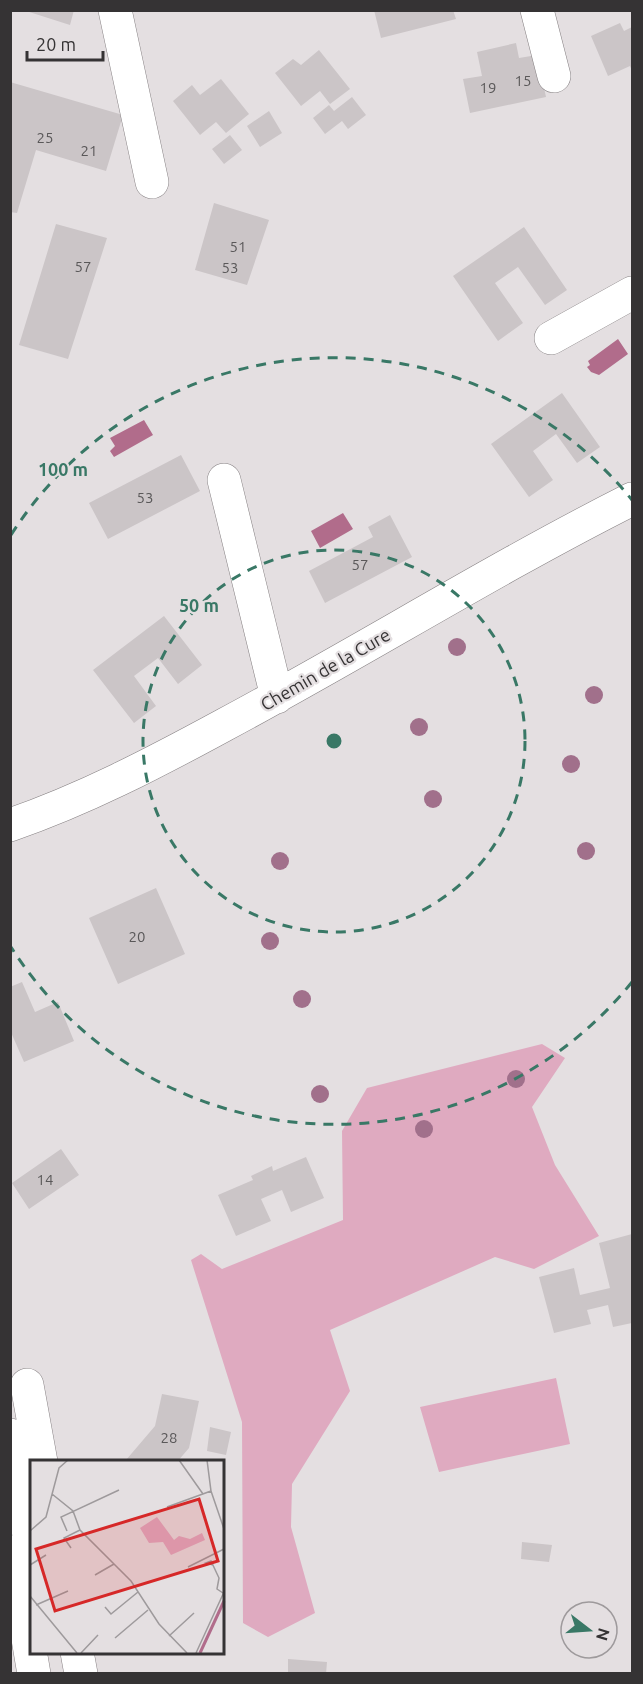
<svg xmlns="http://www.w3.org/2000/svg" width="643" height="1684" viewBox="0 0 643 1684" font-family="Ubuntu,sans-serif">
	<rect width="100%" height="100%" fill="#e4dfe1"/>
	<path fill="#dfaac0" d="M542 1044 565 1058 532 1107 555 1165 599 1236 534 1269 495 1257 330 1330 350 1391 292 1484 291 1527 315 1613 268 1637 243 1623 242 1422 191 1260 201 1254 222 1269 343 1220 342 1131 367 1088Z
		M556 1378 570 1444 439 1472 420 1407Z"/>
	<path fill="#b16c8b" d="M618 339 628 354 599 375 591 372 587 367 590 365 588 361Z
		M144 420 153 435 114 457 110 451 115 446 110 438Z
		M343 513 353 529 320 548 311 531Z"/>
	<path fill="#cbc5c7" d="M23 10H74L70 25Z
		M374 10H453L456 19 381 38Z
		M620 23 624 31 632 27V71L630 66 608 76 591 36Z
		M516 43 519 58 537 55 546 97 470 113 463 79 482 76 477 52Z
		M319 50 350 89 330 104 320 91 301 106 275 73 293 59 301 65Z
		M221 79 249 114 226 133 216 122 200 135 173 101 192 85 200 95Z
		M10 82 123 115 106 171 36 150 17 213 10 212Z
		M352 97 366 115 348 129 342 121 325 134 313 118 329 105 334 111Z
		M269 111 282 133 260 147 247 126Z
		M230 135 242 150 224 164 212 149Z
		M214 203 269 220 247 285 195 270Z
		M56 224 107 238 68 359 19 345Z
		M524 227 567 290 545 305 518 267 495 283 523 323 498 341 453 276Z
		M562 393 600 447 577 463 556 434 533 451 553 480 529 497 491 444Z
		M181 455 200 491 108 539 89 503Z
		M390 515 412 557 325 603 309 571 373 537 368 527Z
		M164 616 202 665 178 684 158 658 134 676 156 706 134 723 93 670Z
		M156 888 185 954 118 984 89 918Z
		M22 982 35 1012 58 1002 74 1041 24 1062 10 1030V987Z
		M61 1149 79 1175 29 1209 12 1183Z
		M306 1157 324 1198 291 1212 282 1190 261 1199 271 1221 236 1236 218 1195 253 1180 251 1176 272 1166 273 1171Z
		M632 1234V1323L613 1327 608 1305 587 1310 591 1324 554 1333 539 1277 574 1268 580 1295 610 1288 599 1243Z
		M162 1394 199 1401 189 1448 177 1462H128L126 1460 155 1426Z
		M210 1427 231 1432 226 1455 207 1451Z
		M522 1542 552 1545 549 1562 521 1559Z
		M288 1659 327 1662 326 1674H288Z"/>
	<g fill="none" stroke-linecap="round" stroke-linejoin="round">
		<g stroke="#868183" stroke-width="34">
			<path id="minor" d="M115 10 152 182
				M537 10 554 76
				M551 338 632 293
				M224 480 277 697
				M10 825C85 799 154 763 224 725 361 652 493 569 632 499
				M27 1385 41 1462
				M10 1435 29 1535 27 1547 16 1567
				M10 1575 16 1567 25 1621 10 1623
				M25 1621 34 1674
				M77 1652 81 1674"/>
		</g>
		<use href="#minor" stroke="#fff" stroke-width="33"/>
	</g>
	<g fill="#a1708b">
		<circle cx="457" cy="647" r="9"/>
		<circle cx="594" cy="695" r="9"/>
		<circle cx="419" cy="727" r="9"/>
		<circle cx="571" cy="764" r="9"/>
		<circle cx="433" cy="799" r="9"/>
		<circle cx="586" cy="851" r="9"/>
		<circle cx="280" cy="861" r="9"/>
		<circle cx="270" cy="941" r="9"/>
		<circle cx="302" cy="999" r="9"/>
		<circle cx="516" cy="1079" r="9"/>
		<circle cx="320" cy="1094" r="9"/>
		<circle cx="424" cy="1129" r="9"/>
	</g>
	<g fill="none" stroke="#397866" stroke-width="3" stroke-dasharray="10 8">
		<circle cx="334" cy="741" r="191"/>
		<path d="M632 982A383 383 0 0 1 11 947M11 535A383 383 0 0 1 632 500"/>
	</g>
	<g text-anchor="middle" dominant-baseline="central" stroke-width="4.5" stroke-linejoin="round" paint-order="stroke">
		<g font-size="15" fill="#5a5859">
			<text x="523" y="80">15</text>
			<text x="488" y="87">19</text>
			<text x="45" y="137">25</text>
			<text x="89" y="150">21</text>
			<text x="238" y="246">51</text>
			<text x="83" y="266">57</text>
			<text x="230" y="267">53</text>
			<text x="145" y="497">53</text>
			<text x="360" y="564">57</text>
			<text x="137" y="936">20</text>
			<text x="45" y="1179">14</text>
			<text x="169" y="1437">28</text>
		</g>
		<g font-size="18" fill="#353334" stroke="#e4dfe1">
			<text transform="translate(325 669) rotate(-30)">Chemin de la Cure</text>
		</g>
	</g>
	<g transform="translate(30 1460)">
		<rect width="194" height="194" fill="#e4dfe1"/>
		<path d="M127 57 144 80 149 76 160 79 172 73 175 80 141 95 133 82 119 83 110 68Z" fill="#dfaac0"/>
		<path fill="none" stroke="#b16c8b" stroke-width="3" d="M170 193 194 141"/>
		<path fill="none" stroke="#9e9a9c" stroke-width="1.5" d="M149 0 173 34M177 0 181 31 194 69M22 34 43 51 50 70 101 121 129 164 157 193M137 47 181 31M0 71 16 57 29 8 38 0M37 71 31 57 89 30M41 88 34 78 50 70M0 105 16 95M183 105 176 103 181 101 189 118 187 129 193 133M158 107 194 89M65 115 84 104M0 136 47 193M6 145 38 131M75 147 81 154 108 132M139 176 164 153M85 178 118 150M51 193 68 175M166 193 194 132"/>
		<path fill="#d62828" fill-opacity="0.15" stroke="#d62828" stroke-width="3" d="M169 39 188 101 25 151 6 89Z"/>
		<rect width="194" height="194" fill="none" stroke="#353334" stroke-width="3"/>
	</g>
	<circle cx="334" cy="741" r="9" fill="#397866" stroke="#e4dfe1" stroke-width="3"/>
	<g font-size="18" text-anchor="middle" font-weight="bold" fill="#397866" stroke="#e4dfe1" stroke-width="4.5" stroke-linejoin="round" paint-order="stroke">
		<text x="63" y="476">100 m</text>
		<text x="199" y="612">50 m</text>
	</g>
	<rect width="643" height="1684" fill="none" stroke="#353334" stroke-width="24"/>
	<g transform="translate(589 1630) rotate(107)"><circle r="28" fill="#e4dfe1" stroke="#9e9a9c" stroke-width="1.5"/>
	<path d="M0-4.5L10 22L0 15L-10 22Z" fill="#397866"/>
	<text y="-9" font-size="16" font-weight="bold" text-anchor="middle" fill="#353334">N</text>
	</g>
	<path d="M27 51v9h76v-9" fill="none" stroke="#353334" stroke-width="3"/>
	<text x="36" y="51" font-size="18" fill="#353334" stroke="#e4dfe1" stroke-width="4.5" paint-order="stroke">20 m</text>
</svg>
